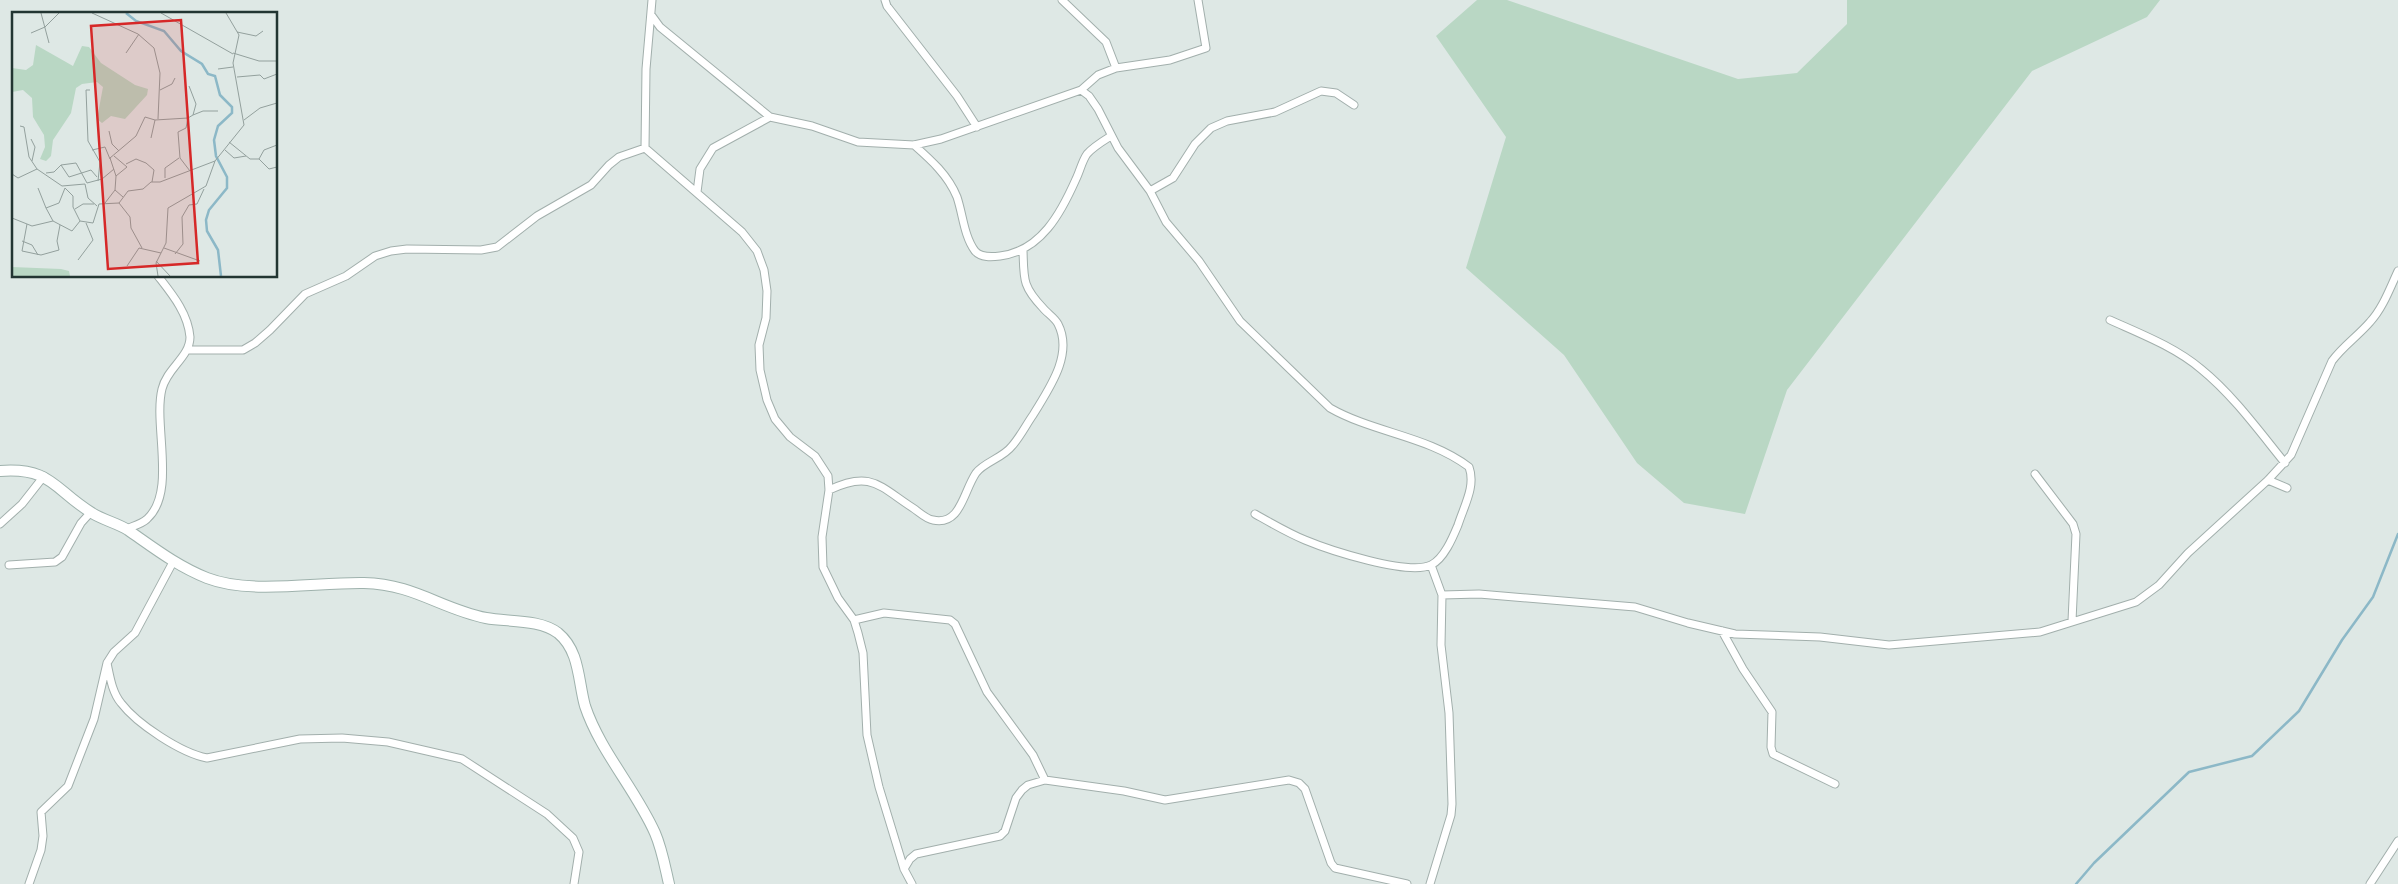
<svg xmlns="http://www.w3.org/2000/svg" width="2398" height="884" viewBox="0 0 2398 884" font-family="'Source Sans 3',sans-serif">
	<rect width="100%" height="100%" fill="#dee8e5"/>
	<path fill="#b9d7c4" d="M1477 0H1507L1738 79 1797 73 1847 24V0H2160L2147 17 2032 71 1787 390 1745 514 1684 503 1637 463 1564 355 1466 268 1506 137 1436 36Z"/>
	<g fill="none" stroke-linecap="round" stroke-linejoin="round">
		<path stroke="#8cb8c7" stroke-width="2.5" d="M2076 884 2094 863 2189 772 2252 756 2299 711 2342 640 2373 597 2398 534"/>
		<g stroke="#a2afac" stroke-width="9">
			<path id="street" d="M652 0 646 69 645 148 742 232 757 251 764 270 767 291 766 318 759 345 760 370 767 400 775 419 790 437 815 456 828 476 829 490 822 537 823 567 838 598 854 620 858 633 863 653 867 735 879 787 904 869 912 884
				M885 0 887 6 957 96 977 127
				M1062 0 1106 42 1116 68
				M652 16 660 27 770 117
				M1081 90 1098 75 1116 68 1170 60 1206 48 1198 0
				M914 145C931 160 948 175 957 197 963 215 964 236 975 251 981 258 992 257 1000 256 1041 251 1061 213 1076 179 1080 171 1082 161 1087 154 1093 147 1103 141 1111 136
				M1150 191 1173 178 1195 144 1211 128 1227 121 1275 112 1321 91 1336 93 1354 105
				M697 192 700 169 713 148 770 117 812 126 858 142 914 145 941 139 1081 90 1089 96 1098 109 1118 148 1150 191 1166 222 1199 261 1240 321 1330 408C1374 433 1428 436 1469 467 1476 486 1464 506 1458 525 1453 537 1444 559 1431 565 1408 576 1329 550 1305 540 1288 533 1271 523 1255 514
				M2110 320C2141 334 2175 347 2201 369 2233 395 2259 431 2285 463
				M188 350H243L255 343 270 330 305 294 346 276 375 256 391 251 407 249 481 250 497 247 537 216 591 185 609 165 619 157 645 148
				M2035 474 2073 524 2076 534 2072 621
				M2268 480 2287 488
				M829 490C871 470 879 486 913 508 919 512 926 519 933 520 961 526 963 492 976 473 984 462 1003 458 1012 446 1020 437 1026 425 1033 415 1048 390 1074 355 1058 324 1055 318 1047 313 1043 308 1022 286 1024 279 1023 250
				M0 524 22 504 44 476
				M126 529C133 526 142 524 147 519 177 492 153 425 162 389 167 368 190 357 190 337 188 313 172 294 158 276
				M9 565 55 562 62 557 81 523 91 512
				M1442 595 1479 594 1635 607 1688 623 1735 634 1820 637 1889 645 2040 632 2136 602 2159 585 2188 553 2268 480 2291 455 2332 361C2343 346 2358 336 2370 322 2383 308 2390 288 2398 271
				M854 620 884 613 950 620 955 624 987 692 1033 755 1045 780
				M1722 631 1743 669 1772 712 1771 747 1773 754 1835 784
				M107 663C110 677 112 692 121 703 137 724 181 753 207 758L300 739 342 738 388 742 462 759 547 814 573 838 579 852 574 884
				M904 869 910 859 916 854 1000 836 1005 831 1016 798 1022 790 1028 785 1045 780 1124 791 1165 800 1289 780 1299 783 1305 789 1331 863 1335 868 1407 884
				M29 884 41 850 43 836 41 812 68 786 94 719 107 663 114 652 135 633 173 562
				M1430 884 1451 815 1452 804 1449 713 1441 645 1442 595 1431 565
				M2370 884 2398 841"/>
		</g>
		<g stroke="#9fb2ad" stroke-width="12">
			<path id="secondary" d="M0 471C52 467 54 490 92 513 103 520 117 523 128 530 154 548 177 566 207 578 251 595 316 582 364 583 414 584 441 609 486 618 508 622 540 619 558 633 580 651 578 681 585 706 600 751 636 790 655 833 662 849 665 867 669 884"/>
		</g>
		<use href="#street" stroke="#fff" stroke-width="7"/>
		<use href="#secondary" stroke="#fff" stroke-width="10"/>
	</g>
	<g transform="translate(12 12)">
		<rect width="265" height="265" fill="#dee8e5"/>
		<path d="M24 33 61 54 70 34 77 35 89 51 123 73 136 77 135 83 113 107 99 104 90 111 85 107 91 75 85 70 70 72 64 76 59 101 41 128 39 144 34 149 28 147 33 135 32 123 21 105 20 86 11 78 0 80V56L14 58 21 53ZM0 255 49 257 57 259 58 264H0Z" fill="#b9d7c4"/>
		<path fill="none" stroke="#8cb8c7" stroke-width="2.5" d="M114 1 124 9 152 19 169 39 190 52 196 62 203 64 208 83 220 95V101L206 114 202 128 204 144 215 165V176L197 198 194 208 195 219 206 238 209 264"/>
		<path fill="none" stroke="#93a09d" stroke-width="1" d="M29 1 37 31M80 1 126 22 142 36 148 61 146 107M149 1 221 42M225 20 244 24 251 19M19 21 33 15 47 1M114 41 127 22M221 41 247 49H265M206 57 221 55M225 65 248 63 252 67 265 62M177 74 184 92 181 103M78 78H74L76 129 88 150 86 169M148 78 160 72 163 66M232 108 248 96 265 91M8 114 12 115 17 145 25 157M97 119 100 132 107 139M139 126 143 108M19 127 23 135 20 149M217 130 238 147H247M80 138 93 135 98 147M213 138 222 146 234 144M102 144 115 155 104 164M247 147 252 138 265 133M247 147 257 157 265 155M114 152 124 147 134 151 142 158 140 170M49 153 57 165 79 158 85 165M178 159 168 146 166 120 174 116 176 106 181 103 191 99H206M34 161 42 160 49 153 64 151 75 171M0 162 6 166 25 157 50 174 73 172 76 186 85 194M153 166V156L167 146M75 171 90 167 102 157M26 176 34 196M53 176 61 184V195L68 209M111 185 103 178 104 164 98 146 124 124 133 105 143 108 176 106M93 191 103 178M107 191 118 205 119 216 130 236M63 197 71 192H82M0 206 20 214 41 209 60 219 68 209 81 211 87 192 107 191 116 179 131 177 139 170H148L203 149M41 209 34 196 47 191 53 176M15 212 10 239 29 243 47 238 45 229 48 213M10 229 20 233 26 243M152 236 188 249M163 242 171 232 170 205 177 193 185 192 192 177M66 248 81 228 74 211M144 249 158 264M115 254 127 236 149 241M146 264 144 251 154 231 156 196 194 174 203 149 232 113 221 51 227 23 214 1"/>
		<path fill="#d62828" fill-opacity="0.15" stroke="#d62828" stroke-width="2.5" d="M169 8 186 251 96 257 79 14Z"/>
		<rect width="265" height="265" fill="none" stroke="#223532" stroke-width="2.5"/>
	</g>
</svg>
